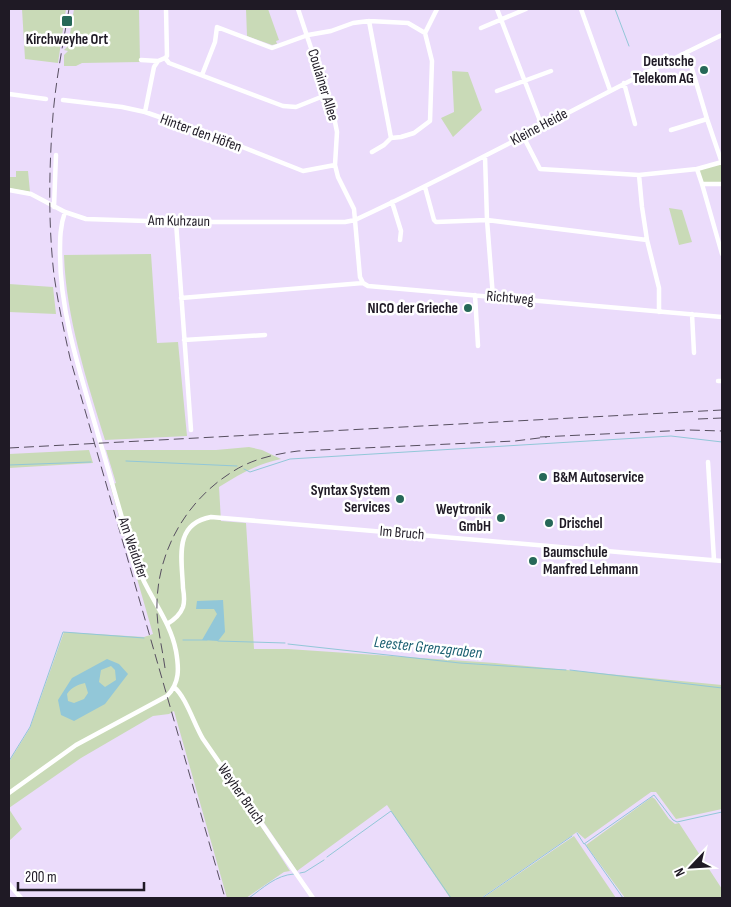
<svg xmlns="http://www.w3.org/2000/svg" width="731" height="907" viewBox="0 0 731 907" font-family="'Sofia Sans Condensed',sans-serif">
	<rect width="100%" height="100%" fill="#ebdcfb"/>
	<path fill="#c9dab7" d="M22 9H66L58 63 25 59Z
		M74 9H139L140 62 82 63 76 66H64V55L68 51 64 50 68 46Z
		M246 9H268L279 40 276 41 277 44 272 45 247 36Z
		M452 71 468 72 482 110 453 137 441 118 454 112Z
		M722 163V184H702L698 170Z
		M16 171H28L30 192 9 188V177H16Z
		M669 208 682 210 692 242 679 245Z
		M151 254 157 343 178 342 187 436 105 440C87 381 66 318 64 255Z
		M9 284 53 287 56 314 9 312Z
		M249 447 262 450 281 459C257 464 240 474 219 487L221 521 246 523 254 649H288L495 663 722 685V809L676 819 656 792H651L585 839 577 832 481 898H450L387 805 297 871 229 771 226 773 290 871 284 872 246 898H227L174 711 169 714 153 716 81 758 9 808V762L30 728 64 632 144 637 153 634 110 485 116 483 106 450H216Z
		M89 450 93 463 9 468V454Z
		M652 797 655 799 669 819 675 824 679 823 722 889V898H625L586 845Z
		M9 809 22 829 9 841Z
		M574 836 616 898H483Z"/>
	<path fill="#92c7d8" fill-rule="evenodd" d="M223 600 225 632 218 641 202 640 217 614 214 609H196L197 601Z
		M107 659 119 664 128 674 105 704 74 721 61 715 58 700 72 678ZM111 666 115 670 116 680 105 687 99 682 101 670ZM85 683 88 693 84 699 74 703 68 701 67 694C72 687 77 685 85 683Z"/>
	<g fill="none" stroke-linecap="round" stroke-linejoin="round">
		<path stroke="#92c7d8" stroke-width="1" d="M615 9 629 46
			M126 461 237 466
			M9 465 91 462
			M244 469 250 472 290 459 671 436 722 442
			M183 640H207
			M218 641 285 643
			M288 644 460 663 566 670
			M570 670 722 688
			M9 761 30 727 63 632 144 638
			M577 833 584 844 654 795 673 820 677 822 722 812
			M585 844 623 898
			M327 857 391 811 451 898
			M300 873 305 872 324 860
			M249 898C263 888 276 875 294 874
			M482 898 572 836"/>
		<path stroke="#fff" stroke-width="4.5" d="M298 9 334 117 337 132 335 165 338 177 354 209 360 277 363 283 368 286 722 317
			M497 9 542 126
			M581 9 610 90
			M369 21 391 138
			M481 28 526 9
			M425 33 437 9
			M687 52 707 119 722 163
			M165 58 167 56 166 9
			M141 60 158 61 165 58 169 63 283 106 296 107 326 95
			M202 75 215 42 217 27 272 48 308 35 331 31 353 23 369 21 408 23 425 33 432 61 430 121 414 133 401 137 391 138 384 145 372 152
			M624 83 635 124
			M497 91 551 71
			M9 94 46 99
			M63 100 122 107 145 112 217 137 303 171 335 165
			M145 112 154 67 158 61
			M671 130 707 119
			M523 136 540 169 639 175 697 169 722 162
			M485 156 487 220 493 297
			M697 169 702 184H722
			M639 175 642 207 647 240 659 288V312
			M702 184 722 254
			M425 187 434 220 436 222 487 220 647 240
			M9 190 31 194 65 212 86 219 176 222H345L355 220C480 162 599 94 722 35
			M392 202 401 231 400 240
			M54 207 56 155
			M176 222 191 430
			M475 295 478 346
			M181 298 363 283
			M692 314 694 353
			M184 340 265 335
			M718 381H722
			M708 462 714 560
			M167 624C174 620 180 615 183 607 185 601 184 594 183 588 182 559 173 524 211 517L722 561
			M174 687C186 697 194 724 203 739L313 898
			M9 793 76 745 167 696C180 683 179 668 176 651 170 620 149 597 138 568 123 526 112 481 99 438 82 378 60 316 60 253 60 239 60 226 65 212
			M9 884 21 898"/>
		<path stroke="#574f60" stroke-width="1" stroke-dasharray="10 5" stroke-linecap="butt" d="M69 9C63 44 56 79 53 115 49 168 48 222 54 275 58 303 64 331 70 358L225 898
			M698 419 722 418
			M540 437 689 430 722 431
			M9 448 722 410
			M165 668C162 646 156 624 157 603 158 550 187 500 232 472 252 459 275 454 298 451L515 441 547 437"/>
	</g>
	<g fill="#266858" stroke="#fff" stroke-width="2">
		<rect x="61" y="15" width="12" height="12" rx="2.5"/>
		<circle cx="704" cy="70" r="5"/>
		<circle cx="468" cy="308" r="5"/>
		<circle cx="543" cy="477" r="5"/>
		<circle cx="400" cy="499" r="5"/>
		<circle cx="501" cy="518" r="5"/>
		<circle cx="549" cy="523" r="5"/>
		<circle cx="533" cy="561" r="5"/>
	</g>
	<g text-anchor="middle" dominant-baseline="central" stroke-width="5" stroke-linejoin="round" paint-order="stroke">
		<g font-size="15" font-weight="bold" fill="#1f1a25" stroke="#fff" text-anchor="end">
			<text x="67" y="39" text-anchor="middle">Kirchweyhe Ort</text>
			<text x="694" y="61">Deutsche<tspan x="694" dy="17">Telekom AG</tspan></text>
			<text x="458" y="308">NICO der Grieche</text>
			<text x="553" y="477" text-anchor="start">B&amp;M Autoservice</text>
			<text x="390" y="490">Syntax System<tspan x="390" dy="17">Services</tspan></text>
			<text x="491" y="509">Weytronik<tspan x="491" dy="17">GmbH</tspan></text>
			<text x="559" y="523" text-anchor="start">Drischel</text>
			<text x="543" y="552" text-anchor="start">Baumschule<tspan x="543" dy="17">Manfred Lehmann</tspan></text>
		</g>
		<g font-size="15" fill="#1f1a25" stroke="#fff">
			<text transform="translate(323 85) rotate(73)">Coulainer Allee</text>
			<text transform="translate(539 127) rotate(-28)">Kleine Heide</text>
			<text transform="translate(201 133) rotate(20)">Hinter den Höfen</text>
			<text transform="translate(179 221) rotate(1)">Am Kuhzaun</text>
			<text transform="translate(510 298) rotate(5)">Richtweg</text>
			<text transform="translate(402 533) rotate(5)">Im Bruch</text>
			<text transform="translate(133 548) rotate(71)">Am Weidufer</text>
			<text transform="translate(241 794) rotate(55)">Weyher Bruch</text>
		</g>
		<g font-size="16" font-style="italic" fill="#175d6f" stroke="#fff">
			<text transform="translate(428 648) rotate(6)">Leester Grenzgraben</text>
		</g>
	</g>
	<rect width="731" height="907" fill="none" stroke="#1f1a25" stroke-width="20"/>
	<g transform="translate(691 867) rotate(245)" stroke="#ffffff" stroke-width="4" paint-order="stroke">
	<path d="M0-4L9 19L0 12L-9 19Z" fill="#1f1a25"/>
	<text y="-8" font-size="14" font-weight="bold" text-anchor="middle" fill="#1f1a25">N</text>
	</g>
	<path d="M18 882v8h126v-8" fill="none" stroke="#1f1a25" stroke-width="2.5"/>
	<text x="25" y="882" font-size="15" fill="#1f1a25" stroke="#ffffff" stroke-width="4" paint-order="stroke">200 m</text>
</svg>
